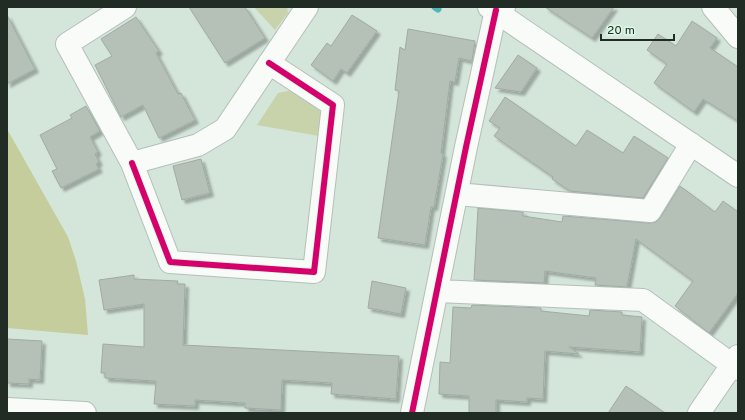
<svg xmlns="http://www.w3.org/2000/svg" width="745" height="420" viewBox="0 0 745 420" font-family="Overpass,sans-serif">
	<defs>
		<filter id="shadow"><feDropShadow dx="3.5" dy="3.5" stdDeviation="1" flood-color="#0004"/></filter>
	</defs>
	<rect width="100%" height="100%" fill="#d4e5da"/>
	<path fill="#c9d3ab" d="M254 7H287L288 13 275 30Z
		M297 89 318 103 323 122 319 136 257 125 278 93Z"/>
	<path fill="#c4cd9b" d="M7 129 68 237 76 261 85 299 88 335 7 328Z"/>
	<g fill="none" stroke-linecap="round" stroke-linejoin="round">
		<path stroke="#4eb5b9" stroke-width="7" d="M435 7 438 9"/>
	</g>
	<path fill="#b5c0b6" stroke="#a0aba1" filter="url(#shadow)" d="M189 7H245L265 38 225 63Z
		M545 7H614L592 38Z
		M7 15 35 69 7 84Z
		M352 15 377 31 347 73 341 69 333 81 311 65 327 43 331 46Z
		M136 17 159 51 156 53 178 94 181 93 195 120 159 138 143 105 121 117 95 65 112 56 101 39Z
		M692 21 717 38 710 48 738 67V121L703 99 694 112 654 83 667 64 647 50 658 34 676 46Z
		M408 29 475 41 472 61 459 58 455 82 450 81 441 153 443 154 434 207H431L425 245 378 238 399 91 395 90 400 47 405 50Z
		M518 55 537 68 521 92 495 88Z
		M505 97 576 146 587 130 623 153 634 136 668 158 643 198 570 191 552 179 553 177 494 136 500 128 489 121Z
		M86 106 100 131 90 137 98 152 95 154 99 162 96 164 99 169 61 188 52 171 57 169 40 135 72 118 70 115Z
		M201 159 210 193 182 200 173 166Z
		M680 186 715 212 723 201 738 212V293L709 333 675 306 693 281 636 239 627 287 595 285 596 278 545 271 544 283 474 280 478 208 523 212V216L562 222 563 216 649 223 656 222 660 218Z
		M134 275V279L178 281 177 284H185L183 345 399 356 396 399 331 394 332 383 282 380 281 410 245 408V403L195 400V406L154 404 156 381 105 378V373H101L103 344 144 347V304L104 310 99 280Z
		M372 281 406 288 401 314 368 308Z
		M472 305 541 308V311L589 316 590 310 622 312V315L642 317 640 352 569 347 579 354 545 351 543 399 527 398V402L496 400V413H469V396L439 394 440 362 450 363 453 307 471 308Z
		M7 339 42 341 40 380 29 379V384L7 383Z
		M626 386 665 413H608Z"/>
	<g fill="none" stroke-linecap="round" stroke-linejoin="round">
		<g stroke="#b3c0b8" stroke-width="24">
			<path id="street" d="M125 7 67 44 132 163 198 145 225 129 307 7
				M713 7 738 37
				M132 163 170 262 314 272 333 105 269 63
				M457 194 650 211 691 144
				M438 291 643 300 738 369
				M7 409 85 413
				M412 413 466 147 496 10 504 7
				M699 413 738 356"/>
		</g>
		<g stroke="#b3c0b8" stroke-width="24">
			<path id="secondary" d="M489 7 738 176"/>
		</g>
		<use href="#street" stroke="#f9fbf9" stroke-width="22"/>
		<use href="#secondary" stroke="#f9fbf9" stroke-width="22"/>
		<g stroke="#dbf8e5" stroke-width="8">
			<path id="cycleway" d="M132 163 170 262 314 272 333 105 269 63
				M412 413 466 147 496 10"/>
		</g>
		<use href="#cycleway" stroke="#d6006c" stroke-width="6"/>
	</g>
	<rect width="745" height="420" fill="none" stroke="#212c25" stroke-width="16"/>
	<path d="M601 34v6h73v-6" fill="none" stroke="#212c25" stroke-width="2"/>
	<text x="607" y="34" font-size="12" fill="#212c25" stroke="#dbf8e5" stroke-width="3" paint-order="stroke">20 m</text>
</svg>
